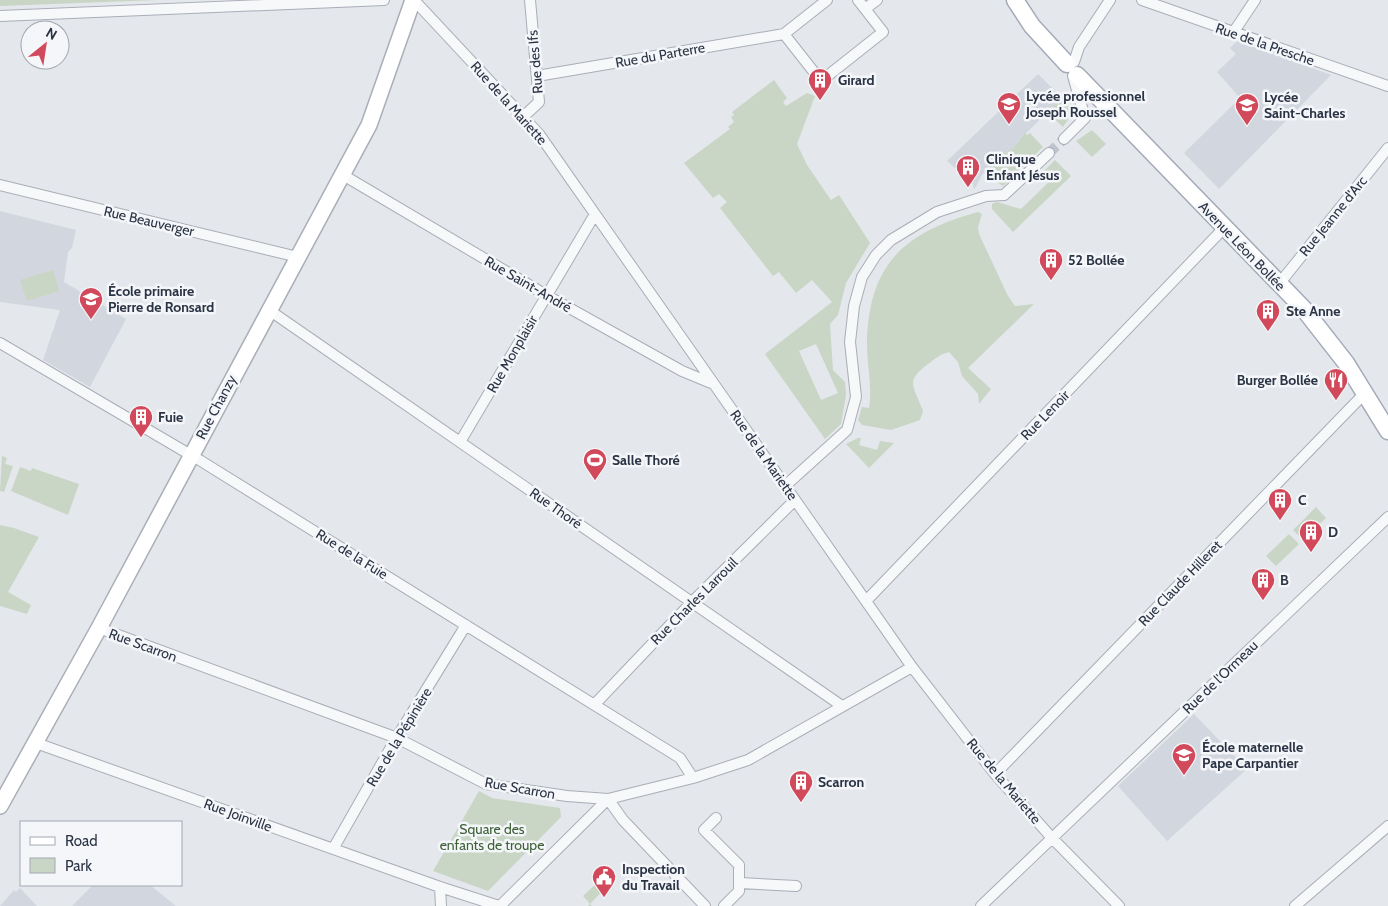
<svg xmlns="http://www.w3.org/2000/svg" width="1388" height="906" viewBox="0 0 1388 906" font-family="Cabin,sans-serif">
	<rect width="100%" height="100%" fill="#e4e7ec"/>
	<path fill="#d2d6de" d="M1237 41 1331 75 1219 189 1184 153 1240 98 1217 72 1236 54 1230 48Z
		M1038 74 1062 98 1017 142 1018 144 1011 151 1010 149 983 173 974 190 973 184 947 161Z
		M0 211 76 230 72 248 68 252 64 282 126 319 90 387 43 360 60 310 0 302Z
		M1194 714 1247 769 1167 841 1118 786Z
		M93 885H150L176 906H72Z
		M20 888 37 906H0L14 890 16 892Z"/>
	<path fill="#c9d6c5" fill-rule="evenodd" d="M0 0H158L0 6Z
		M774 80 787 98 783 102 786 106 807 93 815 96 797 144 807 165 831 200 839 195 870 243 846 283 838 315 830 324 833 370 845 382 846 395 841 424 825 439 765 354 832 302 812 280 796 293 779 272 773 276 720 208 727 202 719 194 713 198 684 163 730 129 728 127 734 122 731 117 734 115 732 112ZM816 344 838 393 821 400 799 351Z
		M1062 98 1074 111 1063 127 1047 112Z
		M1092 130 1106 144 1092 157 1076 141Z
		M1025 133 1027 135 1030 133 1043 147 1003 186 983 173 1010 149 1012 150Z
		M1055 160 1071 176 1013 232 992 209V204L997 202 1021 209 1050 181 1042 173Z
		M978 212 982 214 978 227 979 234 1008 296 1015 306 1034 304 968 368 991 389 979 404 978 394 962 376 958 362 949 352C940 354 935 359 928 364 904 382 914 386 923 411L920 420 891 430 862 425 858 420 862 407 869 408C873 385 866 362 867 339 870 262 906 232 978 212Z
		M53 270 59 291 27 301 20 280Z
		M858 438H861L859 445 877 450 880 441 894 443 869 468 846 444Z
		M2 456 7 458 5 464 13 466 4 492 0 491Z
		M20 467 31 471 32 468 79 484 68 515 11 491Z
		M1316 507 1326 518 1303 540 1293 530Z
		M0 525 14 528 39 537 8 592 31 605 27 614 0 606Z
		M1289 534 1299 544 1276 566 1266 556Z
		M479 791 492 798 560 808 561 817 488 891 433 871Z
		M604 876 611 882 590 904 592 906H588L590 904 583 896Z"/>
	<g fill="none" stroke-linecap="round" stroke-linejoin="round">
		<path stroke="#bfc3cb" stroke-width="10" stroke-dasharray="10 5" stroke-linecap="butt" d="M1049 153 1064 139"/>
		<g stroke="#a9aeb7" stroke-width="12">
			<path id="minor" d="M414 0 539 134 912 667 995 774 1052 838 1119 906
				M1142 0 1388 86
				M865 9 877 0
				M0 16 384 0
				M1233 33 1255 0
				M784 34 821 81 883 32 858 0
				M784 34 827 0
				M1074 62 1079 47 1110 0
				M537 76 784 34
				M523 117 539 102 530 0
				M1064 139 1085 118 1073 76
				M343 175 546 295 682 371 711 383
				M0 185 298 257
				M1279 284 1388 148
				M269 310 842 706
				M0 343 201 461 680 758 693 778
				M460 442 595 214
				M785 486 847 430 856 397 850 342 854 306 862 277 876 255 891 240 937 212 986 196 1004 195 1049 153
				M866 601 1224 228
				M99 628 397 738 486 784 567 796 608 799 693 778 748 760 912 667
				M594 705 692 602 795 500
				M36 743 440 887 499 906
				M995 774 1365 393
				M608 799 623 820 705 906
				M716 818 704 830 739 865V891L724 906
				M333 849 394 742 466 625
				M740 883 796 886
				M440 887 441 906
				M500 906 608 799
				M981 906 1388 517
				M1295 906 1388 826"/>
		</g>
		<g stroke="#a9aeb7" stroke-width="18">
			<path id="secondary" d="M0 806 99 628 369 125 413 0"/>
		</g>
		<g stroke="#a3abb8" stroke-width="19">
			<path id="primary" d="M1015 0 1032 26 1067 64
				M1077 75 1303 308 1346 363 1388 431"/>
		</g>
		<use href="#minor" stroke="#f7f8fa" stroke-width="10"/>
		<use href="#secondary" stroke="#fff" stroke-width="15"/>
		<use href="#primary" stroke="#fff" stroke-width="16"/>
	</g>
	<defs>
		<g id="building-pin" transform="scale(1.25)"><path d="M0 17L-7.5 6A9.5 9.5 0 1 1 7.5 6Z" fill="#d1495b" stroke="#f4f6f9"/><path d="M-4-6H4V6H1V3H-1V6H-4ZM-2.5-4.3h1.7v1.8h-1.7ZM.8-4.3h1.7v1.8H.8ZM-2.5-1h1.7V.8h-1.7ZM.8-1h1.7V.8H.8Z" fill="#fff"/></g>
		<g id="school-pin" transform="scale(1.25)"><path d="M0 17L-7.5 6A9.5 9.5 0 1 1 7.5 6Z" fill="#d1495b" stroke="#f4f6f9"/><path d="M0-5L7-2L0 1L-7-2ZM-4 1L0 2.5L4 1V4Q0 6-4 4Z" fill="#fff"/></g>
		<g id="restaurant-pin" transform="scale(1.25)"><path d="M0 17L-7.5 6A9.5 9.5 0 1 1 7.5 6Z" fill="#d1495b" stroke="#f4f6f9"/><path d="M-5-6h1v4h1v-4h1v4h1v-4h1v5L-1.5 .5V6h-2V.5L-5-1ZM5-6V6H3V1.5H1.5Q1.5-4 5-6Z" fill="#fff"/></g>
		<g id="stadium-pin" transform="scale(1.25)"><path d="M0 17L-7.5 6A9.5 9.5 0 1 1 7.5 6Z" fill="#d1495b" stroke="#f4f6f9"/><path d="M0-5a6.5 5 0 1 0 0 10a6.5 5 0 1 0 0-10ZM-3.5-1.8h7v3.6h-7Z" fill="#fff"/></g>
		<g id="civic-pin" transform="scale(1.25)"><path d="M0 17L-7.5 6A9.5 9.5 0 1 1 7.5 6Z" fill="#d1495b" stroke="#f4f6f9"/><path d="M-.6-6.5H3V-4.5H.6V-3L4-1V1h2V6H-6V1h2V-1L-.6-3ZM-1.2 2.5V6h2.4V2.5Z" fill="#fff"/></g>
	</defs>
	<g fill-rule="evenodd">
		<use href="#building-pin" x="820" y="80"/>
		<use href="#school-pin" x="1009" y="104"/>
		<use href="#school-pin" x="1247" y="105"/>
		<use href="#building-pin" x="968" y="167"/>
		<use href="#building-pin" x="1051" y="260"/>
		<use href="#school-pin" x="91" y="299"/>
		<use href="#building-pin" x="1268" y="311"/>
		<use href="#restaurant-pin" x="1336" y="380"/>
		<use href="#building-pin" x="141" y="417"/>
		<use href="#stadium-pin" x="595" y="460"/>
		<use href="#building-pin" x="1280" y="500"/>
		<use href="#building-pin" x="1311" y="532"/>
		<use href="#building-pin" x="1263" y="580"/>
		<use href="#school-pin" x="1184" y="755"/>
		<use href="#building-pin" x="801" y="782"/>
		<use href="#civic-pin" x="604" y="877"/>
	</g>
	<g text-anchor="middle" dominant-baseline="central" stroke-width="5" stroke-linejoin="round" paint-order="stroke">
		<g font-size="14" fill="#2b3445" stroke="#f4f6f9">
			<text transform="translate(1265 44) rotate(19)">Rue de la Presche</text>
			<text transform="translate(660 55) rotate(-10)">Rue du Parterre</text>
			<text transform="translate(535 62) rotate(-95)">Rue des Ifs</text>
			<text transform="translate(509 103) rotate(48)">Rue de la Mariette</text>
			<text transform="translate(1333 216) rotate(-51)">Rue Jeanne d'Arc</text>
			<text transform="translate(149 221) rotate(13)">Rue Beauverger</text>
			<text transform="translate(1242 246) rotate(46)">Avenue Léon Bollée</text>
			<text transform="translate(528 284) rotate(30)">Rue Saint-André</text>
			<text transform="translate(512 354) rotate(-60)">Rue Monplaisir</text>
			<text transform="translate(216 407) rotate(-62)">Rue Chanzy</text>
			<text transform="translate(1045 415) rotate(-46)">Rue Lenoir</text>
			<text transform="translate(764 455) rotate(55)">Rue de la Mariette</text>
			<text transform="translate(556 508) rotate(35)">Rue Thoré</text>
			<text transform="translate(352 554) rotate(32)">Rue de la Fuie</text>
			<text transform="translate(1180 583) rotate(-46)">Rue Claude Hilleret</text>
			<text transform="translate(694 601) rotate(-45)">Rue Charles Larrouil</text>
			<text transform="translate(143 645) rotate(20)">Rue Scarron</text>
			<text transform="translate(1220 677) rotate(-44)">Rue de l'Ormeau</text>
			<text transform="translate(399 737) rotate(-59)">Rue de la Pépinière</text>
			<text transform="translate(1004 781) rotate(50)">Rue de la Mariette</text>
			<text transform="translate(520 788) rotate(10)">Rue Scarron</text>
			<text transform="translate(238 815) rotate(20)">Rue Joinville</text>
		</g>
		<g font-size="14" font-weight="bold" fill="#2b3445" stroke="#f4f6f9" text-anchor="start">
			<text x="838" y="80">Girard</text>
			<text x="1026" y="96">Lycée professionnel<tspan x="1026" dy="16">Joseph Roussel</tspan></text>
			<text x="1264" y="97">Lycée<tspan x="1264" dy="16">Saint-Charles</tspan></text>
			<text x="986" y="159">Clinique<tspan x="986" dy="16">Enfant Jésus</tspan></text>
			<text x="1068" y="260">52 Bollée</text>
			<text x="108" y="291">École primaire<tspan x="108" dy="16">Pierre de Ronsard</tspan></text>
			<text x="1286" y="311">Ste Anne</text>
			<text x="1318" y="380" text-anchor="end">Burger Bollée</text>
			<text x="158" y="417">Fuie</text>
			<text x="612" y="460">Salle Thoré</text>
			<text x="1298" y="500">C</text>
			<text x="1328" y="532">D</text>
			<text x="1280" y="580">B</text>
			<text x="1202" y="747">École maternelle<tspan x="1202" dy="16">Pape Carpantier</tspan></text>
			<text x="818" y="782">Scarron</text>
			<text x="622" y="869">Inspection<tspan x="622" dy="16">du Travail</tspan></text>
		</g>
		<g font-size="14" fill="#3f6138" stroke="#f4f6f9">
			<text x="492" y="829">Square des<tspan x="492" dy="16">enfants de troupe</tspan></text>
		</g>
	</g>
	<rect x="20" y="821" width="162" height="65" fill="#f4f6f9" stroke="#a4a8b1"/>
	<rect x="30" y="837" width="25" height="8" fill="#ffffff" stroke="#a4a8b1"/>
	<text x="65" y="846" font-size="15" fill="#2b3445">Road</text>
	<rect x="30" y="858" width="25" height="15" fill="#c9d6c5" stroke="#a4a8b1"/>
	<text x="65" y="871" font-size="15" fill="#2b3445">Park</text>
	<g transform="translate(45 45) rotate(30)"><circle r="24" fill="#f4f6f9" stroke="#a4a8b1"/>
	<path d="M0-4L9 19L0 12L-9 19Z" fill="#d1495b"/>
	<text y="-8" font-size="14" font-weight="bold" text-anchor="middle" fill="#2b3445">N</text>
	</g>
</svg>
